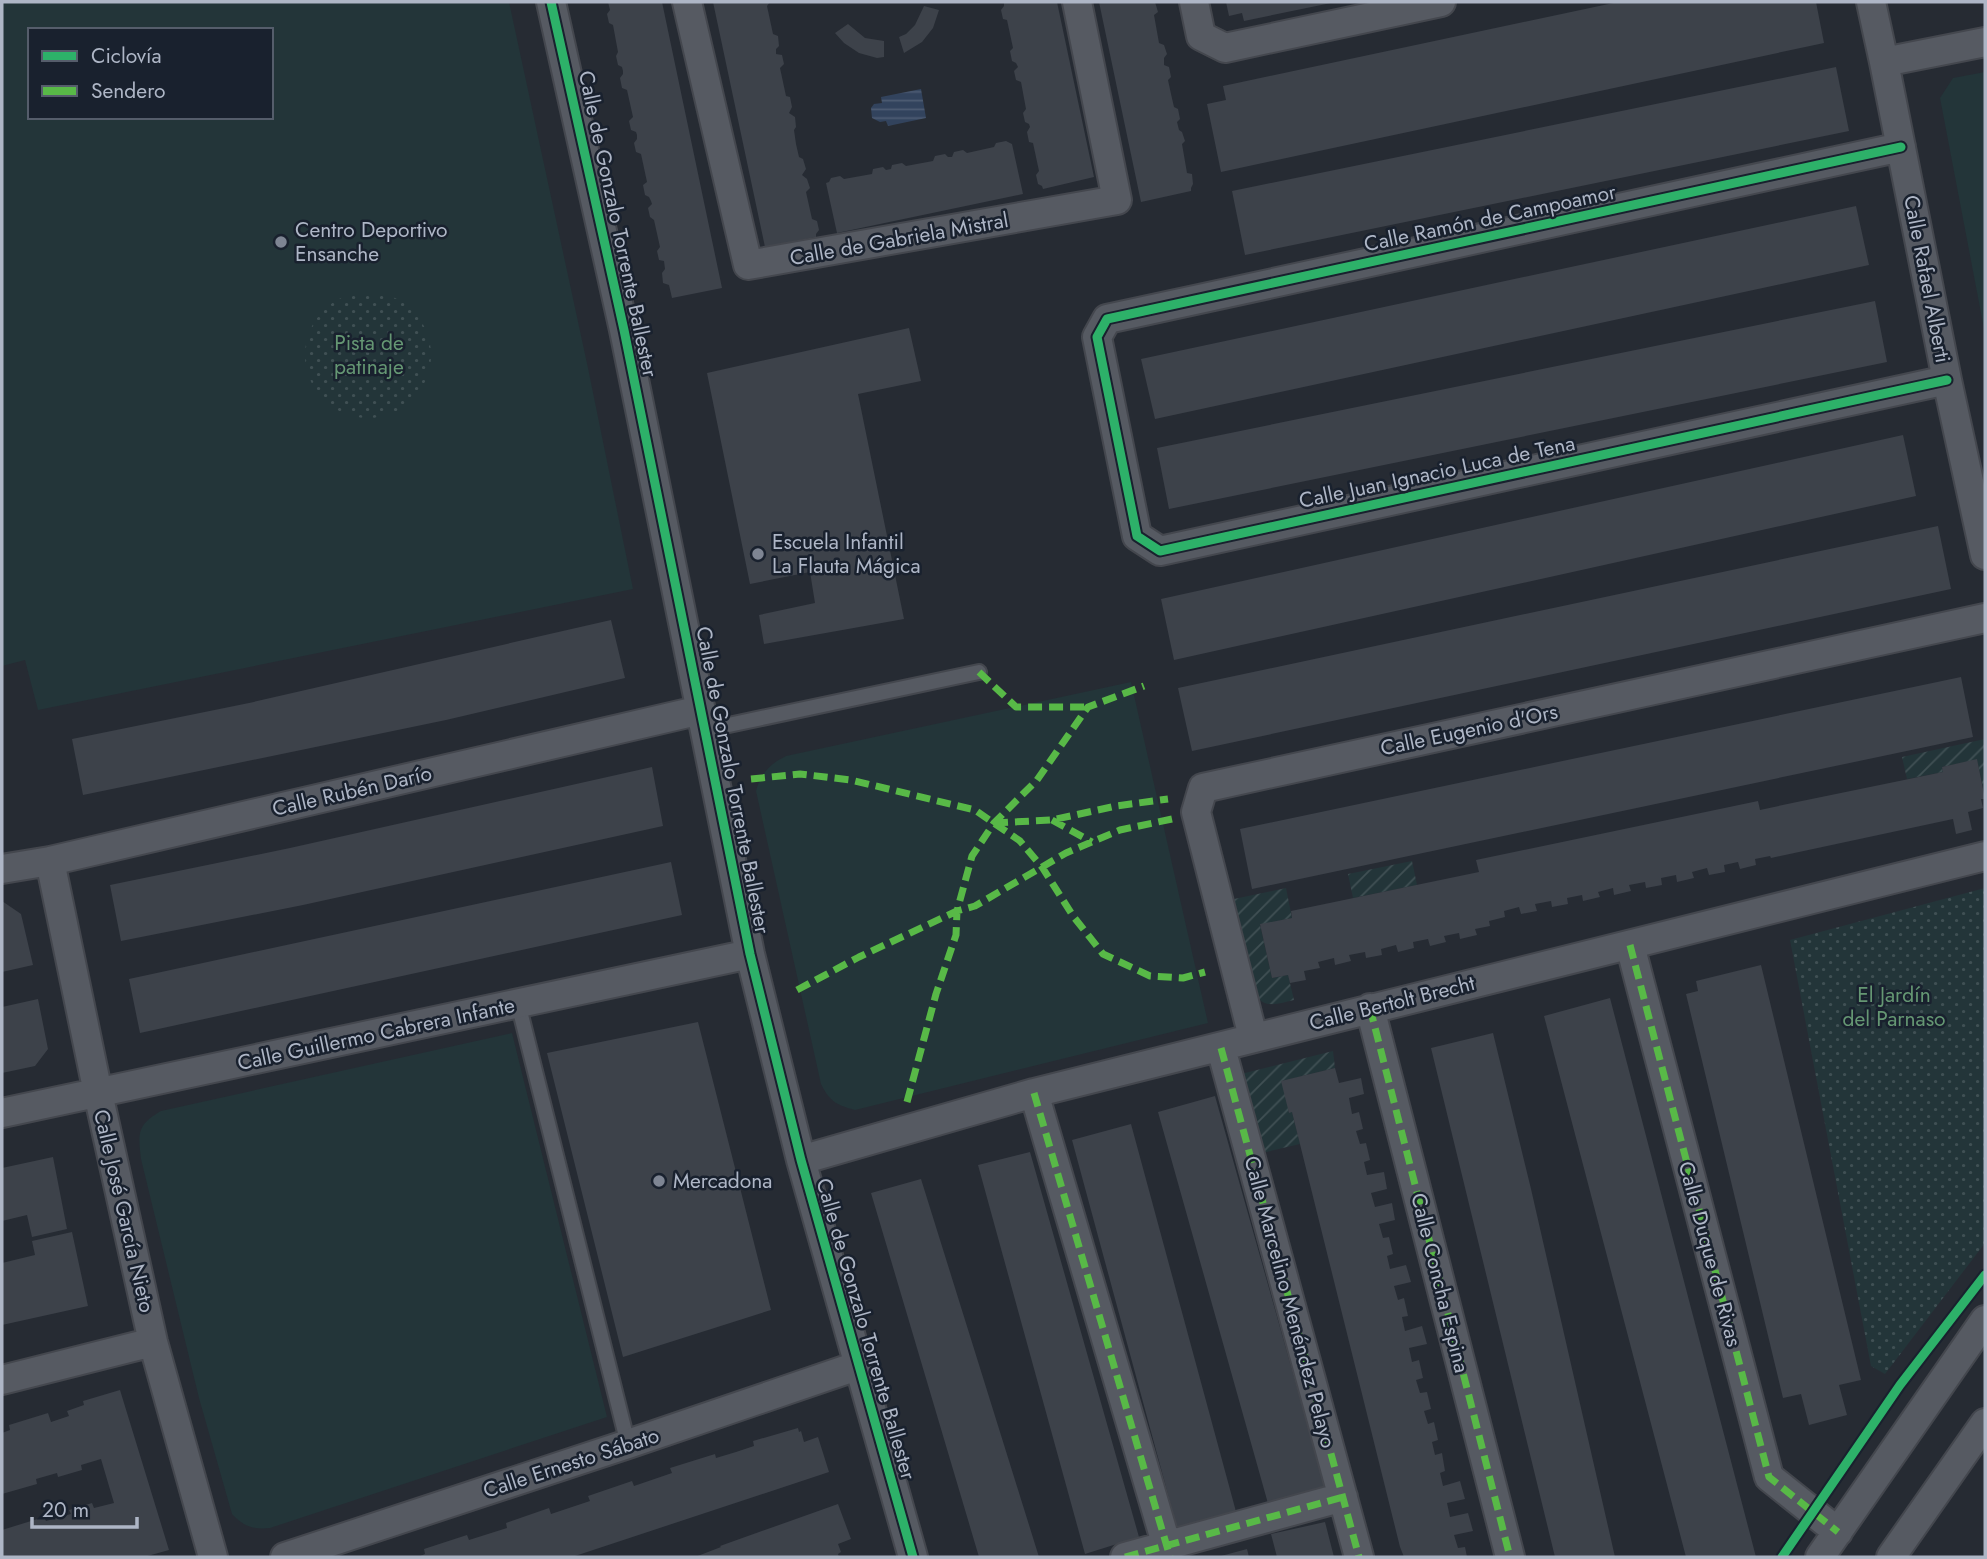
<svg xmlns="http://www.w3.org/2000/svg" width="1987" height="1559" viewBox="0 0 1987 1559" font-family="Jost,sans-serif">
	<defs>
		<pattern id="park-dots" width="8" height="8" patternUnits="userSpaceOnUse" patternTransform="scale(1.75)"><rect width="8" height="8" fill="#233539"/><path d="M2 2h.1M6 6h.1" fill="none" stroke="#405054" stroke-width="1.8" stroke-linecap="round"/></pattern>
		<pattern id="garden-furrows" width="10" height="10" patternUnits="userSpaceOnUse" patternTransform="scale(1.75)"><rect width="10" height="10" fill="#233539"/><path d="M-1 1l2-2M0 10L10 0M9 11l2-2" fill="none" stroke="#405054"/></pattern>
		<pattern id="water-rules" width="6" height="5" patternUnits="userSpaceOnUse" patternTransform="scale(1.75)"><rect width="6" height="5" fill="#32435d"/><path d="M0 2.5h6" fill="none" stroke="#4d5c73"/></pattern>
	</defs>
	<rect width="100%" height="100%" fill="#262b33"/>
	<path fill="#233539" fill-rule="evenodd" d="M2 2H509L588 368 633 589 38 710 25 660 2 666ZM30 30H271V117H30Z
		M1985 72V334L1940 98 1953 78Z
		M1131 682 1208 1023 855 1110C837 1105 830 1102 821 1084L756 791C761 773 770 764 786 756Z
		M512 1033 607 1417 270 1528C253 1530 243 1526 232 1514L199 1398 141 1159C138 1133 137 1125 161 1111Z"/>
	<path fill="url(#park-dots)" d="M305 355a63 63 0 1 1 126 0a63 63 0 1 1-126 0Z
		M1985 888V1243L1885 1374 1871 1366 1790 940Z"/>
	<path fill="url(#garden-furrows)" d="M1985 739V797L1977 760 1942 767 1943 772 1907 779 1902 757Z
		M1412 861 1417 885 1353 898 1348 874Z
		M1286 888 1292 918 1260 925 1272 978 1288 975 1294 1000C1280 1003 1264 1010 1255 994L1234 899Z
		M1333 1051 1335 1068 1282 1081 1289 1112H1292L1300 1144 1262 1153 1241 1074Z"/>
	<path fill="url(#water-rules)" d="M921 89 926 118 888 126 886 121 880 122 872 118 871 108 874 104 882 103 881 97Z"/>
	<path fill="#3d424a" d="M608 2H662L722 288 672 298 669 285 663 283 662 273 665 269 664 261 659 260 657 251 660 247 654 220 650 217 648 208 652 204 651 201 649 197 645 195 643 185 647 182 641 154 636 152 634 143 637 139V135L636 132 631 130 629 121 633 117 627 90 622 88 620 78 623 74V71L622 67 618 65 616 56 618 52 613 25 609 23 607 14 610 10Z
		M713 2H770L767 6 773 34 778 36 779 46 776 49V54L782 55 784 64 780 68 786 96 790 97 792 107 789 113 795 117 796 127 794 130 796 144 799 157 803 159 806 169 802 175 807 179 810 188 806 192 812 219 817 221 819 230 816 234V237L765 247Z
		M1004 2H1057L1094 177 1043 189 1042 186 1038 184 1036 175 1039 171 1033 143 1029 142 1027 132 1030 127 1029 124 1025 122 1023 113 1026 109 1021 82 1016 80 1014 71 1018 67 1016 63 1012 61 1010 51 1013 48 1007 20 1003 19 1001 10 1004 6Z
		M1099 2H1155L1158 12 1154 15 1159 43 1164 45 1167 54 1164 58V65L1169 67 1171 77 1168 80 1171 94 1174 107 1178 109 1180 119 1177 122 1179 130 1182 132 1185 141 1182 144 1187 173 1192 174 1193 184 1191 188V191L1141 202Z
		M1226 2H1331V3L1244 21 1242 13 1229 16Z
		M1618 2H1816L1824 43 1221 172 1207 104 1226 100 1223 86Z
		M924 6 939 10 933 28 922 42 904 53 899 37 906 34 915 25Z
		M848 24 865 38 884 41V57L877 58 859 53 844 43 835 33Z
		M1836 67 1849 131 1245 255 1232 191Z
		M1006 141 1012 144 1023 194 837 233 826 183 829 182 831 178 840 176 844 179 872 174 873 169 883 167 886 170 891 169 892 165 902 163 906 166 933 161 935 156 945 154 948 157H952L954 152 963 150 967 153 994 147 996 143Z
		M1856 206 1869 265 1155 419 1141 359Z
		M1875 301 1887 362 1169 509 1157 448Z
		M909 328 921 381 858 394 904 619 764 644 759 615 815 603 810 572 750 584 707 373Z
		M1903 435 1916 496 1174 660 1161 599Z
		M1938 526 1951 589 1192 751 1178 688Z
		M611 620 625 678 446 720 83 795 72 739 249 703Z
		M1961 677 1973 737 1252 889 1240 829Z
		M1977 759 1985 799H1981L1983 808 1968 812 1972 830 1956 834 1953 819 1771 858 1770 856 1755 859 1756 865 1740 869 1738 862 1724 865 1725 872 1709 875 1707 868 1692 872 1694 878 1677 882 1676 875 1661 878 1662 885 1646 888 1645 882 1629 885 1631 891 1614 895 1613 888 1598 892 1600 897 1583 901 1582 895 1567 898 1568 904 1552 907 1551 901 1535 904 1537 911 1521 914 1519 907 1504 911 1505 917 1489 921 1490 926 1475 929 1477 935 1460 939 1459 933 1444 936 1446 942 1430 946 1428 939 1413 942 1414 948 1398 952 1396 945 1381 949 1382 955 1366 958 1365 952 1349 955 1351 961 1335 965 1334 958 1318 962 1320 968 1304 971 1306 980 1290 983 1288 975 1272 978 1260 924 1292 918 1291 911 1479 872 1476 860 1758 801 1760 810 1797 802 1943 772 1942 767Z
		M652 767 663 826 303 905 121 941 110 885 290 848Z
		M671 862 682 915 140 1033 129 979Z
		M2 901 21 914 33 965 2 972Z
		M1761 965 1861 1380 1839 1385 1847 1415 1809 1425 1801 1394 1783 1398 1686 994 1698 991 1696 981Z
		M1610 998 1756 1557H1686L1544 1016Z
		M38 999 48 1049 35 1066 2 1073V1007Z
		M698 1022 771 1310 623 1357 547 1053Z
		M1493 1033 1531 1189 1615 1557H1555L1431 1048Z
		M1335 1068 1339 1083 1361 1078 1364 1094 1349 1098 1352 1114 1359 1112 1363 1129 1356 1131 1360 1144 1366 1143 1370 1160 1364 1162 1367 1175 1384 1172 1387 1189 1371 1193 1375 1207 1392 1203 1395 1220 1379 1224 1383 1238 1389 1237 1393 1254 1387 1256 1390 1269 1406 1265 1411 1282 1394 1286 1398 1300 1404 1298 1408 1316 1402 1317 1405 1331 1422 1326 1427 1344 1409 1348 1412 1362 1419 1360 1423 1378 1416 1380 1420 1393 1427 1392 1431 1409 1424 1411 1428 1424 1434 1422 1438 1440 1432 1442 1435 1455 1442 1453 1445 1471 1440 1473 1443 1486 1460 1481 1465 1499 1447 1503 1450 1517 1468 1513 1473 1531 1454 1535 1458 1548 1465 1547 1467 1557H1404L1400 1547 1292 1112 1289 1113 1281 1081Z
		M1215 1096 1326 1491 1269 1507 1158 1112Z
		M1131 1124 1238 1519 1179 1535 1072 1140Z
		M1030 1152 1139 1537 1085 1554 978 1165Z
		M53 1157 67 1229 32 1237 27 1215 2 1221V1168Z
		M921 1179 1039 1557H979L871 1193Z
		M72 1232 88 1306 2 1325V1263L35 1255 32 1241Z
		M120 1390 169 1550 144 1557H2V1530L44 1517 46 1521 71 1514 69 1510 92 1503 94 1508 114 1503 101 1459 81 1465 82 1470 58 1477 57 1473 36 1479 37 1484 2 1494V1433L10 1430 9 1425 48 1413 51 1422 69 1416 67 1411 84 1405 83 1401Z
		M798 1428 799 1432 801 1431 804 1442 818 1437 829 1472 572 1557H418L425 1554 424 1549 467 1535 469 1540 507 1528 506 1523 549 1508 551 1514 590 1501 588 1496 632 1481 634 1486 672 1473 670 1468 715 1454 716 1458 736 1452 754 1446 753 1441Z
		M838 1504 851 1539 838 1544 841 1552 838 1554 839 1557H695L721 1547 720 1546Z
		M1325 1522 1334 1557H1277L1271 1534Z
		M1247 1549 1249 1557H1221V1556Z"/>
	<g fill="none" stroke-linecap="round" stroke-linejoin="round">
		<g stroke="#44474e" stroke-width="18">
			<path id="lane" d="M705 730 979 672
				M518 1003 628 1444"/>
		</g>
		<g stroke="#44474e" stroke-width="32">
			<path id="street" d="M551 2 624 330 750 954 801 1160 913 1557
				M687 2 748 265 1117 200 1077 2
				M1194 2 1201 36 1225 48 1441 2
				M1871 2 1884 62 1947 380 1985 555
				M1884 62 1985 42
				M1901 147 1107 319 1097 337 1137 536 1160 551 1947 380
				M50 861 98 1093 153 1342 213 1557
				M2 869 50 861 701 710
				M1630 945 1769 1477 1838 1532
				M1370 1008 1510 1557
				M1253 1037 1196 812 1203 788 1985 618
				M1221 1048 1359 1557
				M1034 1093 1170 1557
				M2 1113 750 954
				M801 1160 1034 1093 1985 856
				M2 1380 153 1342
				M285 1557 628 1444 857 1366
				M1125 1557 1343 1497
				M1820 1557 1985 1320
				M1891 1557 1985 1423"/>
		</g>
		<use href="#lane" stroke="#565a62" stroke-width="14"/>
		<use href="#street" stroke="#565a62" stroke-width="28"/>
		<path stroke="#58b947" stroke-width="7" stroke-dasharray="14 7" stroke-linecap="butt" d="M979 672 1016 707H1088
			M751 779 800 774 851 780 975 810 1020 841 1042 867 1073 916 1103 954 1150 976 1183 978 1205 972
			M1052 820 1092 842
			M994 823 1052 820 1116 806 1168 799
			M1630 945 1769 1477 1838 1532
			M797 990 859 957 957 911 972 856 994 823 1037 780 1088 707 1144 686
			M1370 1008 1510 1557
			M1221 1048 1359 1557
			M1034 1093 1170 1557
			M907 1102 936 994 956 935 957 911 975 906 1066 853 1120 830 1172 819
			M1125 1557 1343 1497"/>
		<g stroke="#19212e" stroke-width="13">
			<path id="cycleway" d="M551 2 624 330 750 954 801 1160 913 1557
				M1901 147 1107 319 1097 337 1137 536 1160 551 1947 380
				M1782 1557 1900 1385 1985 1275"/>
		</g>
		<use href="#cycleway" stroke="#2db169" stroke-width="9"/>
	</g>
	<g fill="#7e8593" stroke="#19212e" stroke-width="2.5">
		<circle cx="281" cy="242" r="7"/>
		<circle cx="758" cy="554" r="7"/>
		<circle cx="659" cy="1181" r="7"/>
	</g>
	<g text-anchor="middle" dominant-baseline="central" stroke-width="5" stroke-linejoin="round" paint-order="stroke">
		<g font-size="21" fill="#aeb6c6" stroke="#19212e">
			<text transform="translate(1490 218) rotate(-12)">Calle Ramón de Campoamor</text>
			<text transform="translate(618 224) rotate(78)">Calle de Gonzalo Torrente Ballester</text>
			<text transform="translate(899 239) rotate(-10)">Calle de Gabriela Mistral</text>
			<text transform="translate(1927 279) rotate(79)">Calle Rafael Alberti</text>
			<text transform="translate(1437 472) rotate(-12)">Calle Juan Ignacio Luca de Tena</text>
			<text transform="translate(1469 730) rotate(-12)">Calle Eugenio d'Ors</text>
			<text transform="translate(733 780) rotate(79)">Calle de Gonzalo Torrente Ballester</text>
			<text transform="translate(352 791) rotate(-13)">Calle Rubén Darío</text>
			<text transform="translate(1392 1003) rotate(-14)">Calle Bertolt Brecht</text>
			<text transform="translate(376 1034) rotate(-12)">Calle Guillermo Cabrera Infante</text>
			<text transform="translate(124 1211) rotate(77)">Calle José García Nieto</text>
			<text transform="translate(1710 1254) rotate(75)">Calle Duque de Rivas</text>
			<text transform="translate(1440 1283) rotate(76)">Calle Concha Espina</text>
			<text transform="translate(1290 1302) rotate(75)">Calle Marcelino Menéndez Pelayo</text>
			<text transform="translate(866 1329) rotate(74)">Calle de Gonzalo Torrente Ballester</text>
			<text transform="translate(571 1463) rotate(-18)">Calle Ernesto Sábato</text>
		</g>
		<g font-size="21" fill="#aeb6c6" stroke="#19212e" text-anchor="start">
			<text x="295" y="230">Centro Deportivo<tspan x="295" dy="24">Ensanche</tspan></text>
			<text x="772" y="542">Escuela Infantil<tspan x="772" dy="24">La Flauta Mágica</tspan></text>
			<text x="673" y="1181">Mercadona</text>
		</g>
		<g font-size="21" fill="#659773" stroke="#19212e">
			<text x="369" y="343">Pista de<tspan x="369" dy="24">patinaje</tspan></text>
			<text x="1894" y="995">El Jardín<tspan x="1894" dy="24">del Parnaso</tspan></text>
		</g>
	</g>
	<rect width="1987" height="1559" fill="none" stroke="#aeb6c6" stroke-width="7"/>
	<rect x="28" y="28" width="245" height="91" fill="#19212e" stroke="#555d6b" stroke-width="2"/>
	<rect x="42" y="51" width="35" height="10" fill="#2db169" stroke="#555d6b" stroke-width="2"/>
	<text x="91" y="63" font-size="21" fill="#aeb6c6">Ciclovía</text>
	<rect x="42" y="86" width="35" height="10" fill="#58b947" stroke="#555d6b" stroke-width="2"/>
	<text x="91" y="98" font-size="21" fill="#aeb6c6">Sendero</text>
	<path d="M32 1517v10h105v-10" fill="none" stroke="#aeb6c6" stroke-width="3.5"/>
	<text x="42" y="1517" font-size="21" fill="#aeb6c6" stroke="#19212e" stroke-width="5" paint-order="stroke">20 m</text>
</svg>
